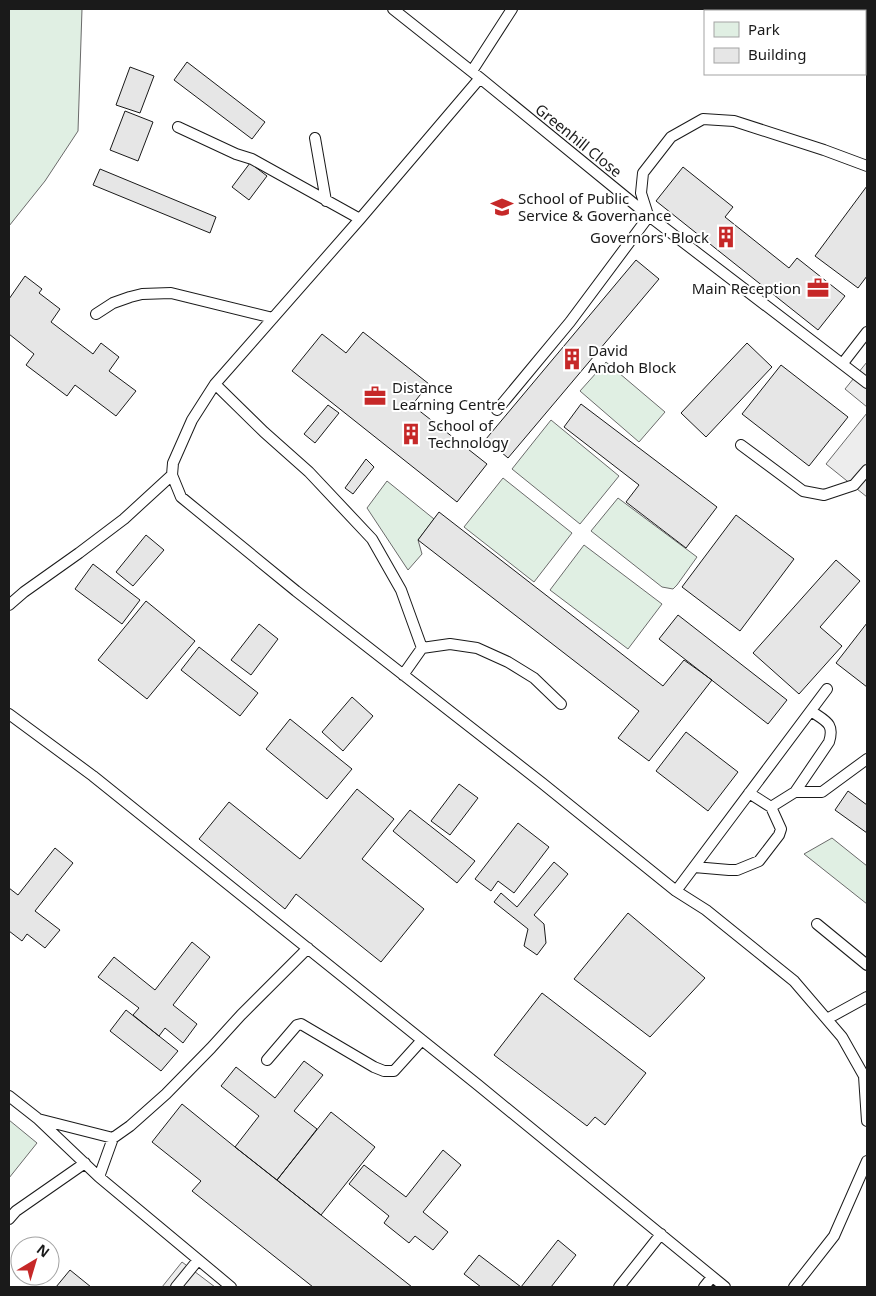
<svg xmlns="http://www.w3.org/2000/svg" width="876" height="1296" viewBox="0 0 876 1296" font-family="'Noto Sans',sans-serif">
	<rect width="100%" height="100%" fill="#fff"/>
	<path fill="#e0efe3" stroke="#6a6a6a" d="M9 9H82L78 131 45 181 9 226Z
		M606 362 665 412 639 442 580 391Z
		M551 420 619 476 580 524 512 469Z
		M503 478 572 533 534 582 464 527Z
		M387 481 434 519 418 540 422 554 408 570 367 508Z
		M618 498 697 557 677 585 673 589 662 587 591 531Z
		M584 545 662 604 628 649 550 590Z
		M832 838 867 866V904L804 854Z
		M9 1120 37 1143 9 1178Z"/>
	<path fill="#ededed" stroke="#6a6a6a" d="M867 362V407L845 389Z
		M867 413V497L826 464Z
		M182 1262 215 1287H162Z"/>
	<path fill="#e6e6e6" stroke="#1a1a1a" d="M187 62 265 122 252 139 174 80Z
		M130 67 154 76 140 113 116 105Z
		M125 111 153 122 138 161 110 150Z
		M250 163 267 176 249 200 232 187Z
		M683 167 733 207 725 217 789 268 797 258 845 296 818 330 656 201Z
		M100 169 216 217 210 233 93 185Z
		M867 186V276L858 288 815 256Z
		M636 260 659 279 508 458 486 439Z
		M25 276 42 289 39 293 60 309 51 322 93 354 101 343 119 357 109 371 136 391 116 416 75 385 67 396 26 365 34 354 9 334V299Z
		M363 332 429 384 412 405 487 464 457 502 292 371 322 334 346 353Z
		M747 343 772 367 706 437 681 413Z
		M781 365 848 417 809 466 742 414Z
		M581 404 717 507 686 548 626 502 639 485 564 427Z
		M328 405 339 413 315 443 304 434Z
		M366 459 374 467 353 494 345 488Z
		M439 512 663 686 684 660 712 680 649 761 618 738 639 711 418 540Z
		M736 515 794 559 740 631 682 587Z
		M146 535 164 550 133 586 116 572Z
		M836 560 860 581 820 627 842 646 799 694 753 653Z
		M93 564 140 600 122 624 75 589Z
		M146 601 195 641 147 699 98 660Z
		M678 615 787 700 768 724 659 639Z
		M867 623V687L836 663Z
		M259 624 278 639 251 675 231 660Z
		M199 647 258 693 240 716 181 670Z
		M352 697 373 716 343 751 322 732Z
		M290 719 352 769 327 799 266 749Z
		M686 732 738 772 708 811 656 771Z
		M459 784 478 798 450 835 431 821Z
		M357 789 394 819 362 859 424 909 381 962 296 894 285 909 199 839 229 802 300 859Z
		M848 791 867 805V833L835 810Z
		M410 810 475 861 457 883 393 831Z
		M518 823 549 847 514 893 498 881 491 891 475 879Z
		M55 848 73 863 35 911 60 930 45 948 27 934 22 941 9 931V888L18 895Z
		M554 862 568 874 534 915 544 924 546 943 537 955 524 946 528 929 494 902 501 893 517 907Z
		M628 913 705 978 650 1037 574 979Z
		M192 942 210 957 173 1005 197 1024 183 1043 165 1028 159 1036 133 1015 139 1008 98 977 114 957 155 990Z
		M542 993 646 1073 605 1125 595 1117 587 1126 494 1055Z
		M126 1010 178 1051 161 1071 110 1031Z
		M304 1061 323 1075 294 1111 317 1129 277 1180 235 1147 259 1116 221 1086 236 1067 275 1098Z
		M182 1104 235 1147 412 1287H313L192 1191 201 1181 152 1142Z
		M331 1112 375 1147 321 1215 277 1180Z
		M443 1150 461 1165 423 1212 448 1232 433 1250 415 1236 409 1243 384 1223 389 1216 349 1184 364 1165 406 1197Z
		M558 1240 576 1255 551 1287H521Z
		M479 1255 521 1287H481L464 1274Z
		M70 1270 91 1287H56Z"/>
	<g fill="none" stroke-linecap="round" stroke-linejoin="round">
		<g stroke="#1a1a1a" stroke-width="12">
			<path id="service" d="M393 9 480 78 649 216 867 383
				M472 71 512 9
				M480 78 360 219 215 384 192 420 173 463 172 475 181 497 296 591 542 783 676 891 706 910 794 981 842 1037 864 1076 867 1121
				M178 127 236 154 252 159 360 219
				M315 138 326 201
				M648 215 641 193 643 173 671 137 703 119 734 121 824 150 867 166
				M96 314 113 303 130 297 142 294 171 293 273 318
				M843 363 867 332
				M215 384 264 432 309 472 372 539 401 590 422 648 403 675
				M497 410 570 322 649 216
				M741 445 803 491 824 495 854 485 867 470
				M9 605 24 592 79 553 124 519 172 475
				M422 648 450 644 477 648 508 662 534 678 561 704
				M9 714 93 776 478 1085 725 1287
				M795 792 829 742C835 723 825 721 811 711
				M749 793 771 807 795 792H822L867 759
				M694 867 729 870H737L759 861 779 835 781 829 771 807
				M676 891 827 689
				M817 924 867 965
				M827 1019 867 997
				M267 1060 297 1025 301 1024 374 1067 384 1071H394L422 1040
				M9 1096 37 1118 99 1177
				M38 1119 113 1138
				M9 1219 16 1211 85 1163
				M176 1287 198 1260
				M231 1287 99 1177 113 1138 130 1126 166 1094 211 1048 241 1015 308 948
				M619 1287 661 1234
				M704 1287 712 1277
				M794 1287 834 1236 867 1161"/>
		</g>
		<use href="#service" stroke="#fff" stroke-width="10"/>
	</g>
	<defs>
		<g id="school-bare" transform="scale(1.725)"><path d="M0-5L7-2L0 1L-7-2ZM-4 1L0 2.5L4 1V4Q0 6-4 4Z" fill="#c62828" stroke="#fff" stroke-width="2.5" paint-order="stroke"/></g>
		<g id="building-bare" transform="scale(1.725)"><path d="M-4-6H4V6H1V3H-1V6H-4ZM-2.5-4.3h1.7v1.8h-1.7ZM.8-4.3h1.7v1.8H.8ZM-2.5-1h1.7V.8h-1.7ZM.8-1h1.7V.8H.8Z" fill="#c62828" stroke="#fff" stroke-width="2.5" paint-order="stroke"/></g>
		<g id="office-bare" transform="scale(1.725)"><path d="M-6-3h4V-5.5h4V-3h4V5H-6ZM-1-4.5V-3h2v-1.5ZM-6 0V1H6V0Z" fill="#c62828" stroke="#fff" stroke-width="2.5" paint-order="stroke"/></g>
	</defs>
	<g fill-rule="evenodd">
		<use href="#school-bare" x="502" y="207"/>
		<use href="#building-bare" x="726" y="237"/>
		<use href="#office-bare" x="818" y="288"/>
		<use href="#building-bare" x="572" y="359"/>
		<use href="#office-bare" x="375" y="396"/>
		<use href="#building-bare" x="411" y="434"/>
	</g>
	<g text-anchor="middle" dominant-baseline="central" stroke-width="4" stroke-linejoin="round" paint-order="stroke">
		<g font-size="15" fill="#1a1a1a" stroke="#fff">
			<text transform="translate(579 140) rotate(39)">Greenhill Close</text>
		</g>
		<g font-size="15" fill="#1a1a1a" stroke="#fff" text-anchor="start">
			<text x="518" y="198">School of Public<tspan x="518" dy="17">Service &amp; Governance</tspan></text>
			<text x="709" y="237" text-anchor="end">Governors' Block</text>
			<text x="801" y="288" text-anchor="end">Main Reception</text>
			<text x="588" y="350">David<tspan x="588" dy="17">Andoh Block</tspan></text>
			<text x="392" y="387">Distance<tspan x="392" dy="17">Learning Centre</tspan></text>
			<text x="428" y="425">School of<tspan x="428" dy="17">Technology</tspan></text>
		</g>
	</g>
	<rect width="876" height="1296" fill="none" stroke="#1a1a1a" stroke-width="20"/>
	<rect x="704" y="10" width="162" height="65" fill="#ffffff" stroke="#a3a3a3"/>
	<rect x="714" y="22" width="25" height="15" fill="#e0efe3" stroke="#a3a3a3"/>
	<text x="748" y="35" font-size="15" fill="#1a1a1a">Park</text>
	<rect x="714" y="48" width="25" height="15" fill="#e6e6e6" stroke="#a3a3a3"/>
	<text x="748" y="60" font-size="15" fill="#1a1a1a">Building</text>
	<g transform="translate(35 1261) rotate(38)"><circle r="24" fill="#ffffff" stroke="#a3a3a3"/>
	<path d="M0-4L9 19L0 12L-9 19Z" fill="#c62828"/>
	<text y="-8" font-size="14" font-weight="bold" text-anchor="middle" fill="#1a1a1a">N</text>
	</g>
</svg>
